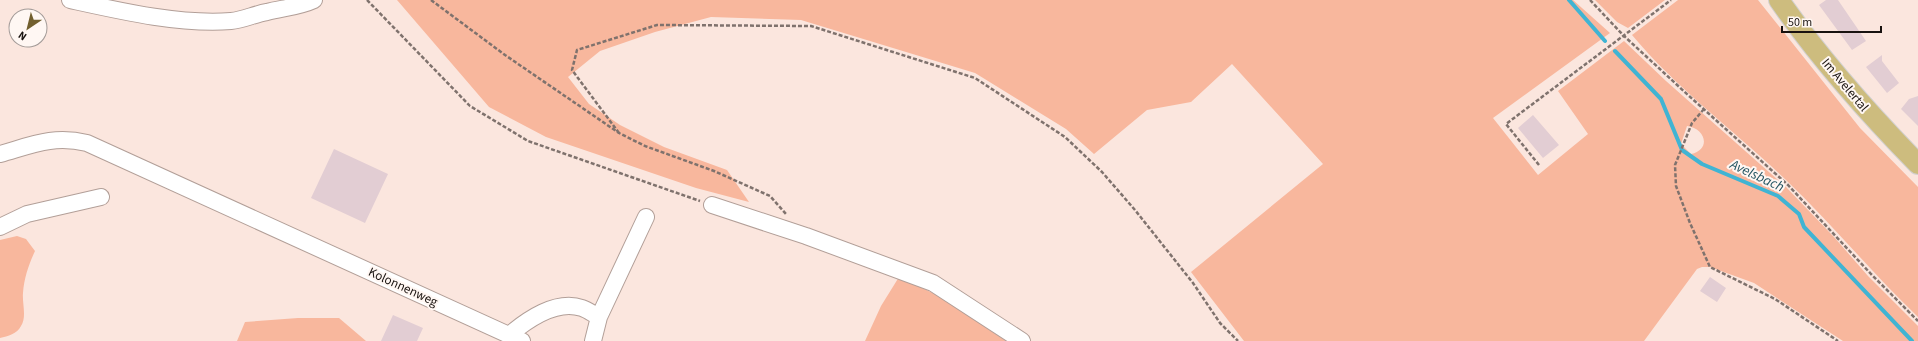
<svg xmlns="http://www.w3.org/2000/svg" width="1918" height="341" viewBox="0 0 1918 341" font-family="'Source Sans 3',sans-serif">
	<rect width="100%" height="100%" fill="#fbe6de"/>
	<path fill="#f8b79d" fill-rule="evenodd" d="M397 0H1573L1610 33 1493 118 1538 175 1588 134 1558 91 1624 41 1666 81 1786 187 1834 237 1868 276 1918 326V341H1843L1754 283 1710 267H1702L1697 269 1644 341H1244L1191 272 1323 164 1232 64 1191 102 1147 110 1094 154 1066 129 975 73 801 20 711 17 655 32 600 51 568 77 589 104 620 125 664 147 727 170 749 202 696 188 546 137 489 107ZM1687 126C1705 128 1712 149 1691 154L1681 144Z
		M1595 0H1665L1628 28 1617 22Z
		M1678 0H1758L1860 128 1918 187V317C1872 273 1832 224 1786 180 1735 131 1677 89 1632 35Z
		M17 236 26 239 35 251C29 264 24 278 23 293 22 303 27 317 21 326 17 334 8 336 0 338V240Z
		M899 277 941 297 1006 341H865L881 306Z
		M298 318H339L366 341H237L245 322Z"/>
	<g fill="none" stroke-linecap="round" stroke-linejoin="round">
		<path stroke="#40b4d3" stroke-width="4" d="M1569 0 1605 41
			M1615 51 1661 99 1682 150 1702 164 1778 196 1799 214 1804 227 1912 341"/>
	</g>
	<path fill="#e2cdd3" d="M1826 0H1838L1866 41 1852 50 1819 5Z
		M1882 55V61L1899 83 1887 93 1866 67Z
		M1918 96V126L1901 109 1909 99Z
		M1533 115 1559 145 1543 158 1518 128Z
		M334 149 388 174 365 223 311 198Z
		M1710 277 1726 288 1717 302 1700 291Z
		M393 315 423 328 417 341H381Z"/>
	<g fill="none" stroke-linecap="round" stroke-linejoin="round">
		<g stroke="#b29f98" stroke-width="18">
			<path id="minor" d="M70 0C120 11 180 25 231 21 243 20 255 14 267 12 283 8 299 7 314 0
				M0 154C32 145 53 135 87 143L522 341
				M712 205 806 236 933 283 1022 341
				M0 227 27 214 101 197
				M509 335C527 320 556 299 582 308 588 310 593 314 599 317
				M593 341 599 317 646 217"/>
		</g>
		<g stroke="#d1d0cf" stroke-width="22">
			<path id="major" d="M1779 0C1820 59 1868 113 1918 164"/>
		</g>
		<path stroke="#7f726d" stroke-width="2.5" stroke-dasharray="4 2" stroke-linecap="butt" d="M367 0 470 106 528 141 700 201
			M431 0 505 55 619 133 645 146 714 171 770 196 786 214
			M1590 0 1623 35 1688 95 1788 185 1871 274 1918 321
			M1704 109 1692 123 1675 165 1676 186 1690 223 1710 267 1775 299 1838 341
			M619 133 572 70 577 50 657 25 811 26 975 78 1065 137 1102 172 1135 210 1193 283 1220 323 1238 341
			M1539 165 1506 124 1671 0"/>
		<use href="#minor" stroke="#fff" stroke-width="16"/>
		<use href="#major" stroke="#cdbc7e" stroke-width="20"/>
	</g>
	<g text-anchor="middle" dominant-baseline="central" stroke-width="4" stroke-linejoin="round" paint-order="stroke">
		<g font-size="13" fill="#18120f" stroke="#fff7f3">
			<text transform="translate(1845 85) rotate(50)">Im Avelertal</text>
			<text transform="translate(403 287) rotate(25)">Kolonnenweg</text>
		</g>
		<g font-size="14" font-style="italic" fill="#245461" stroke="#fff7f3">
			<text transform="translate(1757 176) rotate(25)">Avelsbach</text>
		</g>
	</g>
	<g transform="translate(28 28) rotate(215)"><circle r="19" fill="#fff7f3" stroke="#a39b98"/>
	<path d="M0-3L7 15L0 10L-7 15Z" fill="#725f2e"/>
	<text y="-6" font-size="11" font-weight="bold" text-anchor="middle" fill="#18120f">N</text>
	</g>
	<path d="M1782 26v6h99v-6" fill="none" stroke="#18120f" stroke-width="2"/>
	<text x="1788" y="26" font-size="12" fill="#18120f" stroke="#fff7f3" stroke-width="3" paint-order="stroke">50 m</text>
</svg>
